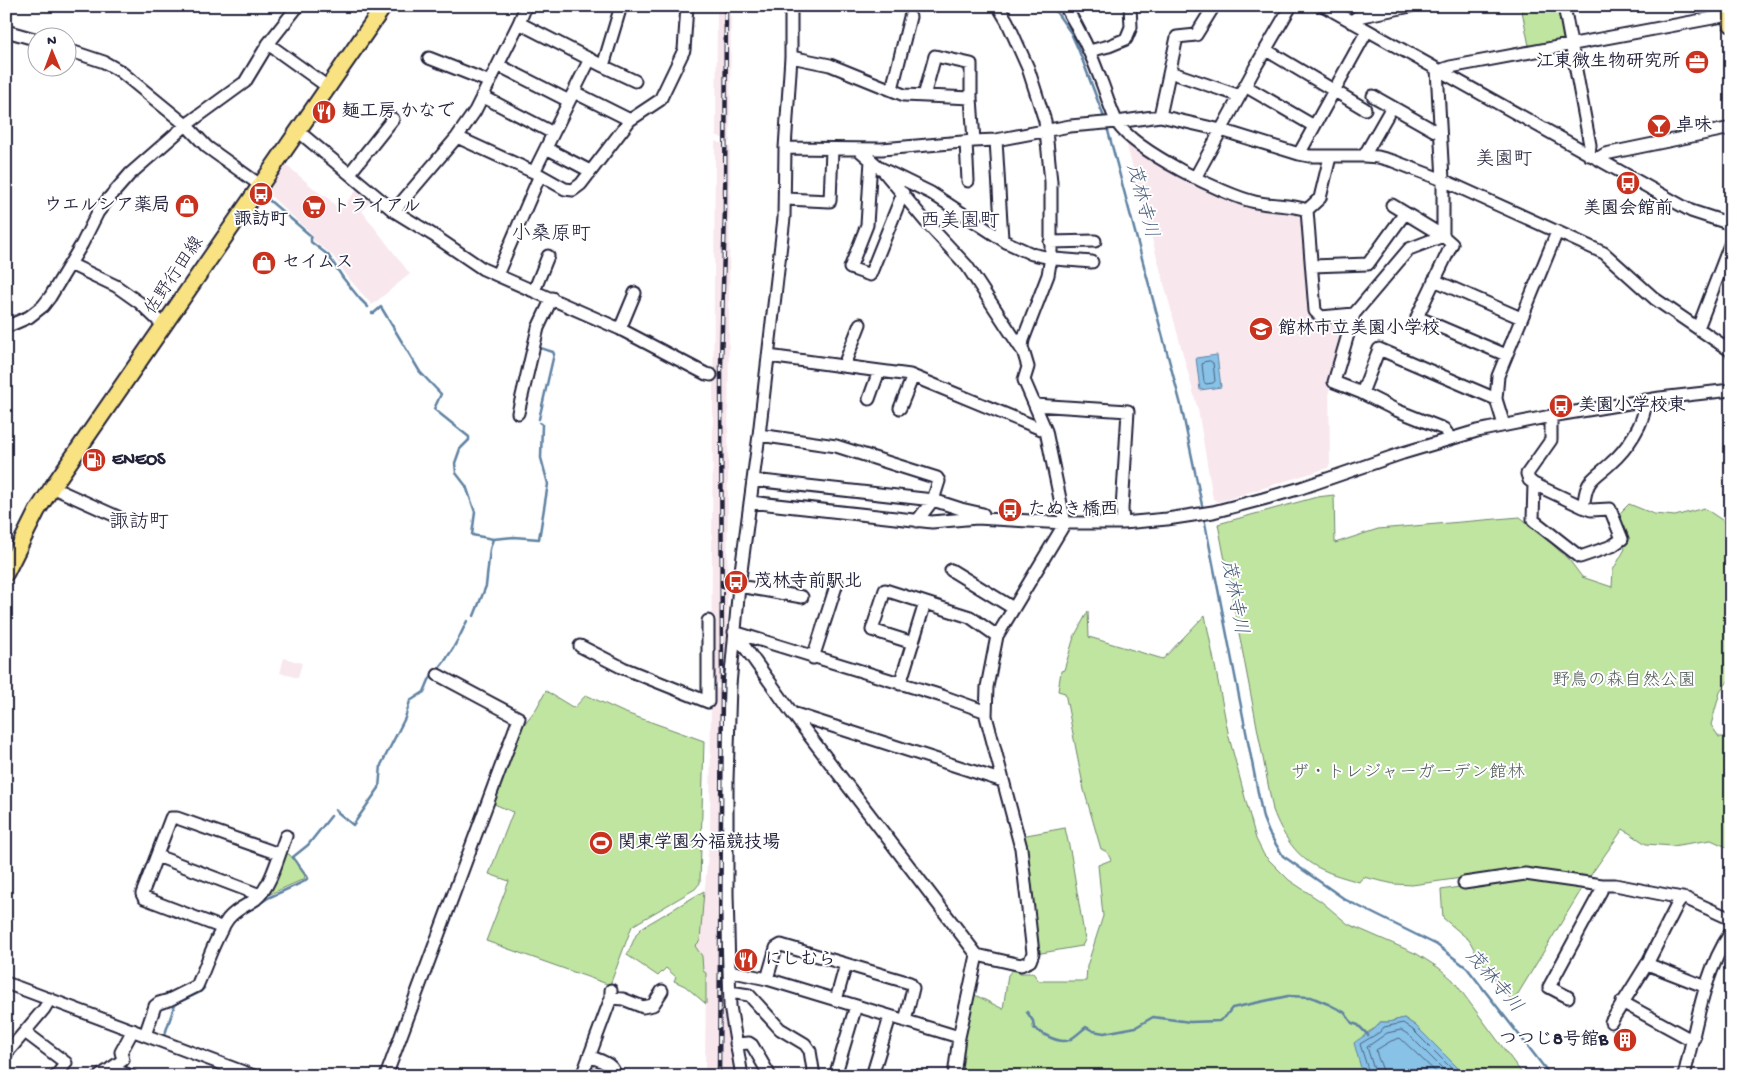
<svg xmlns="http://www.w3.org/2000/svg" width="1737" height="1082" viewBox="0 0 1737 1082" font-family="'Gochi Hand','Klee One',sans-serif">
	<rect width="100%" height="100%" fill="#fff"/>
	<filter id="ink" filterUnits="userSpaceOnUse"><feTurbulence type="fractalNoise" baseFrequency=".02" numOctaves="2"/><feDisplacementMap in="SourceGraphic" scale="10" xChannelSelector="R" yChannelSelector="G"/><feConvolveMatrix kernelMatrix="1 2 1 2 8 2 1 2 1" color-interpolation-filters="sRGB"/></filter>
	<g filter="url(#ink)">
		<path fill="#f8e8ee" d="M717 6H731L730 142 716 135Z
			M716 141 730 147 727 633V681L724 683H711V681L715 143Z
			M1127 146H1134L1169 170 1227 199 1251 208 1297 215 1303 221 1310 312 1350 318 1329 373 1330 464 1328 468 1218 502 1213 499 1198 410Z
			M283 162 323 196 325 195 340 210 359 187 374 197 362 211 410 274 372 305 350 280 333 256 313 240V235L264 190Z
			M284 658 302 663 298 678 280 673Z
			M724 688 726 690 724 1009 737 1076H705L706 974 703 971 702 956 695 946 700 941 710 831 711 691 713 689Z"/>
		<path fill="#bfe5a0" stroke="#70846e" d="M1521 6H1559L1566 39 1529 46Z
			M1334 495 1335 543 1378 529 1520 517 1543 535 1570 561 1582 577 1612 587 1613 570 1625 549 1613 520 1629 504 1654 514 1675 516 1704 508 1731 526V675L1729 680 1720 692 1711 725 1719 737H1731V849L1711 840 1672 846 1646 844 1623 829 1590 876 1526 869 1412 885 1394 884 1363 877 1359 882C1346 878 1333 875 1321 869 1296 858 1282 834 1273 810L1218 524 1317 497Z
			M1088 611 1089 637 1163 659 1205 615 1229 737 1256 839 1264 855 1289 880 1322 902 1348 924 1417 954 1439 968 1453 980 1524 1076H1466L1416 1026 1404 1018 1389 1022H1380L1377 1027 1365 1034 1361 1068 1366 1076H956L973 994 1003 1009 1008 975 1015 967 1020 973H1033L1039 981H1086L1087 966 1103 916 1098 865 1111 860 1107 852 1101 849 1084 790 1065 693 1058 691 1061 671 1064 670 1074 637Z
			M546 691 574 708 586 695 623 712 704 741 700 883 695 889 632 926 610 985 486 941 509 881 489 874 513 812 492 803 516 738 522 727 536 709Z
			M1065 828 1071 855 1085 940 1082 946 1036 954 1021 836Z
			M284 852 290 855 305 876 304 879 268 895Z
			M1526 878 1583 887 1513 1002 1479 958 1469 940 1443 918 1441 890 1509 879Z
			M704 891 700 941 695 946 702 956 703 971 706 973V1004L685 986 674 981 676 977 666 968 658 976 627 955 637 933 643 927Z"/>
		<path fill="#88c2e7" stroke="#5f82a2" d="M1217 355 1221 387 1200 390 1196 358Z
			M1404 1018 1416 1026 1466 1076H1366L1361 1068 1354 1043C1362 1036 1376 1031 1380 1022H1389Z"/>
		<g fill="none" stroke-linecap="round" stroke-linejoin="round">
			<path stroke="#4b6280" stroke-width="1" d="M1210 361 1213 363 1215 381 1213 383 1206 384 1204 382 1202 364 1204 362Z
				M1370 1076 1360 1044 1380 1032 1384 1027 1403 1023 1413 1030 1459 1076
				M1376 1076 1367 1047 1387 1033 1401 1030 1409 1035 1450 1076
				M1384 1076C1383 1066 1377 1059 1376 1050L1391 1041 1400 1038 1440 1076"/>
			<path stroke="#5f82a2" stroke-width="2.5" d="M1052 6 1071 33 1079 51 1105 120
				M1107 127 1181 405 1203 510
				M263 195 311 236V242L328 255 343 278 360 299 368 307
				M372 313H374L381 307 420 372 441 394 434 409 469 437V440L460 449 455 463 456 473 466 486 475 512 472 535 493 539
				M537 347 553 352 554 354 539 419
				M1204 518 1263 818 1269 833 1283 856 1346 900 1437 945 1467 968 1551 1076
				M474 616 486 586 490 549 493 539 514 537 539 539 548 484 541 458 542 424 540 423
				M437 671C450 656 459 639 467 621
				M335 810 353 825 379 788 381 765 405 718 410 701 424 692 429 680 433 675
				M250 909 270 897 303 882 308 878 293 857 308 845 331 816
				M219 948 227 931
				M1027 1012 1033 1021 1034 1028C1042 1034 1059 1044 1069 1040 1075 1037 1081 1031 1086 1027L1093 1031 1104 1033 1136 1027 1153 1017 1190 1022 1219 1021 1225 1017 1232 1008 1288 996 1311 997 1328 1004 1344 1012 1352 1023 1358 1025 1368 1035
				M165 1034 175 1004 200 992 204 988 203 983
				M91 1076 97 1071"/>
			<g stroke="#22223b" stroke-width="15">
				<path id="minor" d="M1065 6C1079 29 1091 53 1100 78 1106 92 1110 110 1118 124 1136 151 1223 195 1255 202 1272 206 1291 204 1307 210
					M1324 6 1691 211 1731 224
					M1564 6 1590 145 1589 155
					M1351 22 1357 17 1411 6
					M519 23 603 66 635 81
					M6 31 38 40
					M268 44 328 87
					M68 50 104 62 120 71 186 125 207 147 260 185
					M1266 50 1365 109
					M1089 51 1109 46 1126 39 1131 27 1130 6
					M791 57 830 65 904 95 971 98
					M429 58 490 82
					M498 65 569 101
					M603 66 621 6
					M1437 69 1443 180V236
					M1170 72 1240 96
					M1442 72 1444 69 1450 67 1729 15
					M1245 86 1314 126
					M892 89 910 17
					M574 92 630 120
					M482 96 553 133
					M924 96 935 56 971 64V98L974 141
					M1373 96 1435 131 1440 132
					M1160 116 1177 37 1196 35 1214 6
					M298 131 394 211 433 235 483 269 620 329 706 374 711 375
					M457 137 540 175 565 189 573 190 581 184 630 120 660 100 684 50 687 6
					M996 140 1002 239
					M966 142 968 181
					M546 148 590 171
					M785 148 882 149 974 141 996 140 1070 126 1117 122 1160 116 1221 130 1299 154 1309 156H1364L1378 157 1393 161 1443 180 1604 253 1655 299 1731 351
					M858 149 880 168 931 193 1006 242 1032 254 1055 259 1092 262
					M1299 154 1367 31
					M1364 156 1392 107
					M1597 159 1605 154 1731 128
					M871 160 867 225 850 268 870 275 903 193
					M534 172 590 59
					M350 173 393 119
					M885 173 926 222 967 266 1022 350V347
					M1195 178 1256 66 1291 6
					M785 199 830 201 832 149
					M1392 205 1443 236 1452 244 1417 317 1506 355
					M1307 210 1315 311 1321 317 1354 314 1409 249 1443 236
					M1307 210 1320 198 1330 157
					M394 211 457 137 475 111 519 23 526 6
					M1050 242 1095 241
					M70 264 116 286 140 303 164 326
					M1312 266 1368 264 1405 213
					M497 275 540 175
					M1434 280 1521 318
					M534 291 548 256
					M1354 314 1334 382 1362 393 1396 410 1444 429 1450 438
					M6 327 29 317 43 306 50 297 82 244 98 212 109 198 130 174 186 125 245 82 268 44 298 6
					M1698 328 1731 242
					M620 329 635 293
					M768 356 910 375 1046 431
					M844 365 860 324
					M1362 393 1379 349 1496 399
					M869 399 879 371
					M1035 405 1128 411 1122 509 1123 523
					M900 408 913 376
					M518 413 538 328 552 298
					M1551 416V440L1527 474 1529 480 1534 484 1583 507
					M1504 425 1496 399 1498 376 1557 232
					M759 435 836 446 937 478 939 481 933 500 917 521
					M753 480 933 500 961 509 983 514
					M1534 484 1533 520 1580 557 1612 546 1622 539 1610 509 1591 510 1583 507C1585 498 1585 488 1591 481 1597 474 1604 470 1611 463 1626 450 1647 421 1645 400
					M53 486 58 490 118 517
					M750 502 932 522 977 518 1065 523H1123L1167 519 1213 512 1263 499 1301 488 1403 453 1477 431 1551 416 1660 398 1731 390
					M951 570 1013 608
					M739 586 802 597
					M734 632 792 713 977 955 1021 965 1030 961 1033 953 1021 848 986 716 987 687 997 636 1065 523 1046 431 1024 380 1028 367 1022 347 1023 340 1048 275 1051 257V182L1045 121 1028 68 1007 21 998 6
					M734 632 942 696 981 710H986
					M913 643 872 630 885 590 970 617 997 636
					M580 646 623 668 708 702V621
					M813 658 837 583
					M900 684 925 603
					M792 713 1003 781
					M157 856 260 895
					M1464 883 1525 874 1602 885H1615L1687 899 1731 919
					M223 928 144 898 142 894 171 818H177L279 854
					M1647 964 1706 987
					M729 971 767 979 959 1037
					M767 979 776 948 781 945 910 983 913 988 905 1021
					M6 983 254 1076
					M730 992 749 995 780 1029 805 1044 810 1051 814 1076
					M1568 997 1549 987 1601 891 1602 885
					M611 998 623 999 643 1007 653 1005 662 991
					M836 1000 846 964
					M1622 1002 1686 1037 1694 1038
					M1611 1022 1647 964 1677 905 1682 898
					M25 1032 66 1063 56 1076
					M145 1035 155 1006 159 1003 169 1000 197 986C207 964 214 939 228 919 236 909 246 906 256 899 271 887 279 854 286 836
					M736 1044 749 1043 752 1045 770 1076
					M6 1054 44 1009 50 999
					M589 1056C600 1061 614 1063 615 1076
					M111 1068 131 1076
					M100 1076 123 1060 121 1052 133 1030
					M386 1076 519 718 438 675
					M582 1076 611 998V990
					M742 1076 730 1006 727 894V780L730 685 739 586 759 435 784 218 785 148 791 57V6
					M835 1076 856 1006
					M872 1076 890 1017
					M954 1076 959 1037 977 955
					M1684 1076C1696 1028 1703 973 1731 932"/>
			</g>
			<g stroke="#22223b" stroke-width="19">
				<path id="major" d="M1727 6 1731 24
					M6 573 37 511 53 486 384 6"/>
			</g>
			<use href="#minor" stroke="#fff" stroke-width="11"/>
			<use href="#major" stroke="#f8e281" stroke-width="15"/>
			<g stroke="#22223b" stroke-width="4.5">
				<path id="rail" d="M719 1076 722 685 721 366 725 209 726 6"/>
			</g>
			<use href="#rail" stroke="#fff" stroke-width="2.5" stroke-dasharray="8" stroke-linecap="butt"/>
		</g>
	</g>
	<defs>
		<g id="office-disc" transform="scale(1.25)"><circle r="9.5" fill="#c8321e" stroke="#fff"/><path d="M-6-3h4V-5.5h4V-3h4V5H-6ZM-1-4.5V-3h2v-1.5ZM-6 0V1H6V0Z" fill="#fff"/></g>
		<g id="restaurant-disc" transform="scale(1.25)"><circle r="9.5" fill="#c8321e" stroke="#fff"/><path d="M-5-6h1v4h1v-4h1v4h1v-4h1v5L-1.5 .5V6h-2V.5L-5-1ZM5-6V6H3V1.5H1.5Q1.5-4 5-6Z" fill="#fff"/></g>
		<g id="bar-disc" transform="scale(1.25)"><circle r="9.5" fill="#c8321e" stroke="#fff"/><path d="M-6-5H6L.8 .8V4.5H3.5V6h-7V4.5H-.8V.8Z" fill="#fff"/></g>
		<g id="bus-disc" transform="scale(1.25)"><circle r="9.5" fill="#c8321e" stroke="#fff"/><path d="M-5-6H5V4H4V6H2V4H-2V6H-4V4H-5ZM-3.5-4V0h7V-4ZM-3.5 1.2v1.5H-2V1.2ZM2 1.2v1.5H3.5V1.2Z" fill="#fff"/></g>
		<g id="shop-disc" transform="scale(1.25)"><circle r="9.5" fill="#c8321e" stroke="#fff"/><path d="M-5-2.5h2.3a2.7 3.5 0 0 1 5.4 0H5L5.5 6h-11ZM-1.5-2.5h3a1.5 2.3 0 0 0-3 0Z" fill="#fff"/></g>
		<g id="supermarket-disc" transform="scale(1.25)"><circle r="9.5" fill="#c8321e" stroke="#fff"/><path d="M-6-5.5h2.5l.6 2H6L4.5 2H-2.5L-4.4-4H-6ZM-1.5 3.2a1.3 1.3 0 1 0 .1 0ZM3 3.2a1.3 1.3 0 1 0 .1 0Z" fill="#fff"/></g>
		<g id="school-disc" transform="scale(1.25)"><circle r="9.5" fill="#c8321e" stroke="#fff"/><path d="M0-5L7-2L0 1L-7-2ZM-4 1L0 2.5L4 1V4Q0 6-4 4Z" fill="#fff"/></g>
		<g id="fuel-disc" transform="scale(1.25)"><circle r="9.5" fill="#c8321e" stroke="#fff"/><path d="M-5.5-6h7V0h2V4h1.3V-2.5L3-4.5l.8-.8L6-3V5H2.5V1h-1V6h-7ZM-4.2-4.7v3.2H.2V-4.7Z" fill="#fff"/></g>
		<g id="stadium-disc" transform="scale(1.25)"><circle r="9.5" fill="#c8321e" stroke="#fff"/><path d="M0-5a6.5 5 0 1 0 0 10a6.5 5 0 1 0 0-10ZM-3.5-1.8h7v3.6h-7Z" fill="#fff"/></g>
		<g id="building-disc" transform="scale(1.25)"><circle r="9.5" fill="#c8321e" stroke="#fff"/><path d="M-4-6H4V6H1V3H-1V6H-4ZM-2.5-4.3h1.7v1.8h-1.7ZM.8-4.3h1.7v1.8H.8ZM-2.5-1h1.7V.8h-1.7ZM.8-1h1.7V.8H.8Z" fill="#fff"/></g>
	</defs>
	<g fill-rule="evenodd">
		<use href="#office-disc" x="1697" y="62"/>
		<use href="#restaurant-disc" x="324" y="112"/>
		<use href="#bar-disc" x="1659" y="126"/>
		<use href="#bus-disc" x="1628" y="183"/>
		<use href="#bus-disc" x="261" y="194"/>
		<use href="#shop-disc" x="187" y="206"/>
		<use href="#supermarket-disc" x="314" y="207"/>
		<use href="#shop-disc" x="264" y="263"/>
		<use href="#school-disc" x="1261" y="329"/>
		<use href="#bus-disc" x="1561" y="406"/>
		<use href="#fuel-disc" x="94" y="460"/>
		<use href="#bus-disc" x="1010" y="510"/>
		<use href="#bus-disc" x="736" y="582"/>
		<use href="#stadium-disc" x="601" y="843"/>
		<use href="#restaurant-disc" x="746" y="960"/>
		<use href="#building-disc" x="1625" y="1040"/>
	</g>
	<g text-anchor="middle" dominant-baseline="central" stroke-width="4" stroke-linejoin="round" paint-order="stroke">
		<g font-size="18" font-weight="bold" fill="#22223b" stroke="#fff" text-anchor="start">
			<text x="1680" y="62" text-anchor="end">江東微生物研究所</text>
			<text x="342" y="112">麺工房 かなで</text>
			<text x="1676" y="126">卓味</text>
			<text x="170" y="206" text-anchor="end">ウエルシア薬局</text>
			<text x="332" y="207">トライアル</text>
			<text x="1628" y="209" text-anchor="middle">美園会館前</text>
			<text x="261" y="220" text-anchor="middle">諏訪町</text>
			<text x="282" y="263">セイムス</text>
			<text x="1278" y="329">館林市立美園小学校</text>
			<text x="1578" y="406">美園小学校東</text>
			<text x="112" y="460">ENEOS</text>
			<text x="1028" y="510">たぬき橋西</text>
			<text x="754" y="582">茂林寺前駅北</text>
			<text x="618" y="843">関東学園分福競技場</text>
			<text x="764" y="960">にしむら</text>
			<text x="1608" y="1040" text-anchor="end">つつじ8号館B</text>
		</g>
		<g font-size="18" fill="#22223b" stroke="#fff">
			<text transform="translate(175 276) rotate(-56)">佐野行田線</text>
		</g>
		<g font-size="18" fill="#515c59" stroke="#fff">
			<text x="1624" y="681">野鳥の森自然公園</text>
			<text x="1408" y="773">ザ・トレジャーガーデン館林</text>
		</g>
		<g font-size="19" fill="#22223b" stroke="#fff">
			<text x="1504" y="160">美園町</text>
		</g>
		<g font-size="19" font-style="italic" fill="#465a77" stroke="#fff">
			<text transform="translate(1141 201) rotate(75)">茂林寺川</text>
			<text transform="translate(1233 597) rotate(79)">茂林寺川</text>
			<text transform="translate(1493 982) rotate(49)">茂林寺川</text>
		</g>
		<g font-size="20" fill="#22223b" stroke="#fff">
			<text x="960" y="222">西美園町</text>
			<text x="551" y="235">小桑原町</text>
			<text x="139" y="523">諏訪町</text>
		</g>
	</g>
	<rect width="1737" height="1082" fill="none" stroke="#fff" stroke-width="25"/>
	<rect x="12" y="12" width="1712" height="1057" fill="none" stroke="#22223b" stroke-width="2" filter="url(#ink)"/>
	<g transform="translate(52 52) rotate(359)"><circle r="24" fill="#ffffff" stroke="#a7a7b1"/>
	<path d="M0-4L9 19L0 12L-9 19Z" fill="#c8321e"/>
	<text y="-8" font-size="14" font-weight="bold" text-anchor="middle" fill="#22223b">N</text>
	</g>
</svg>
